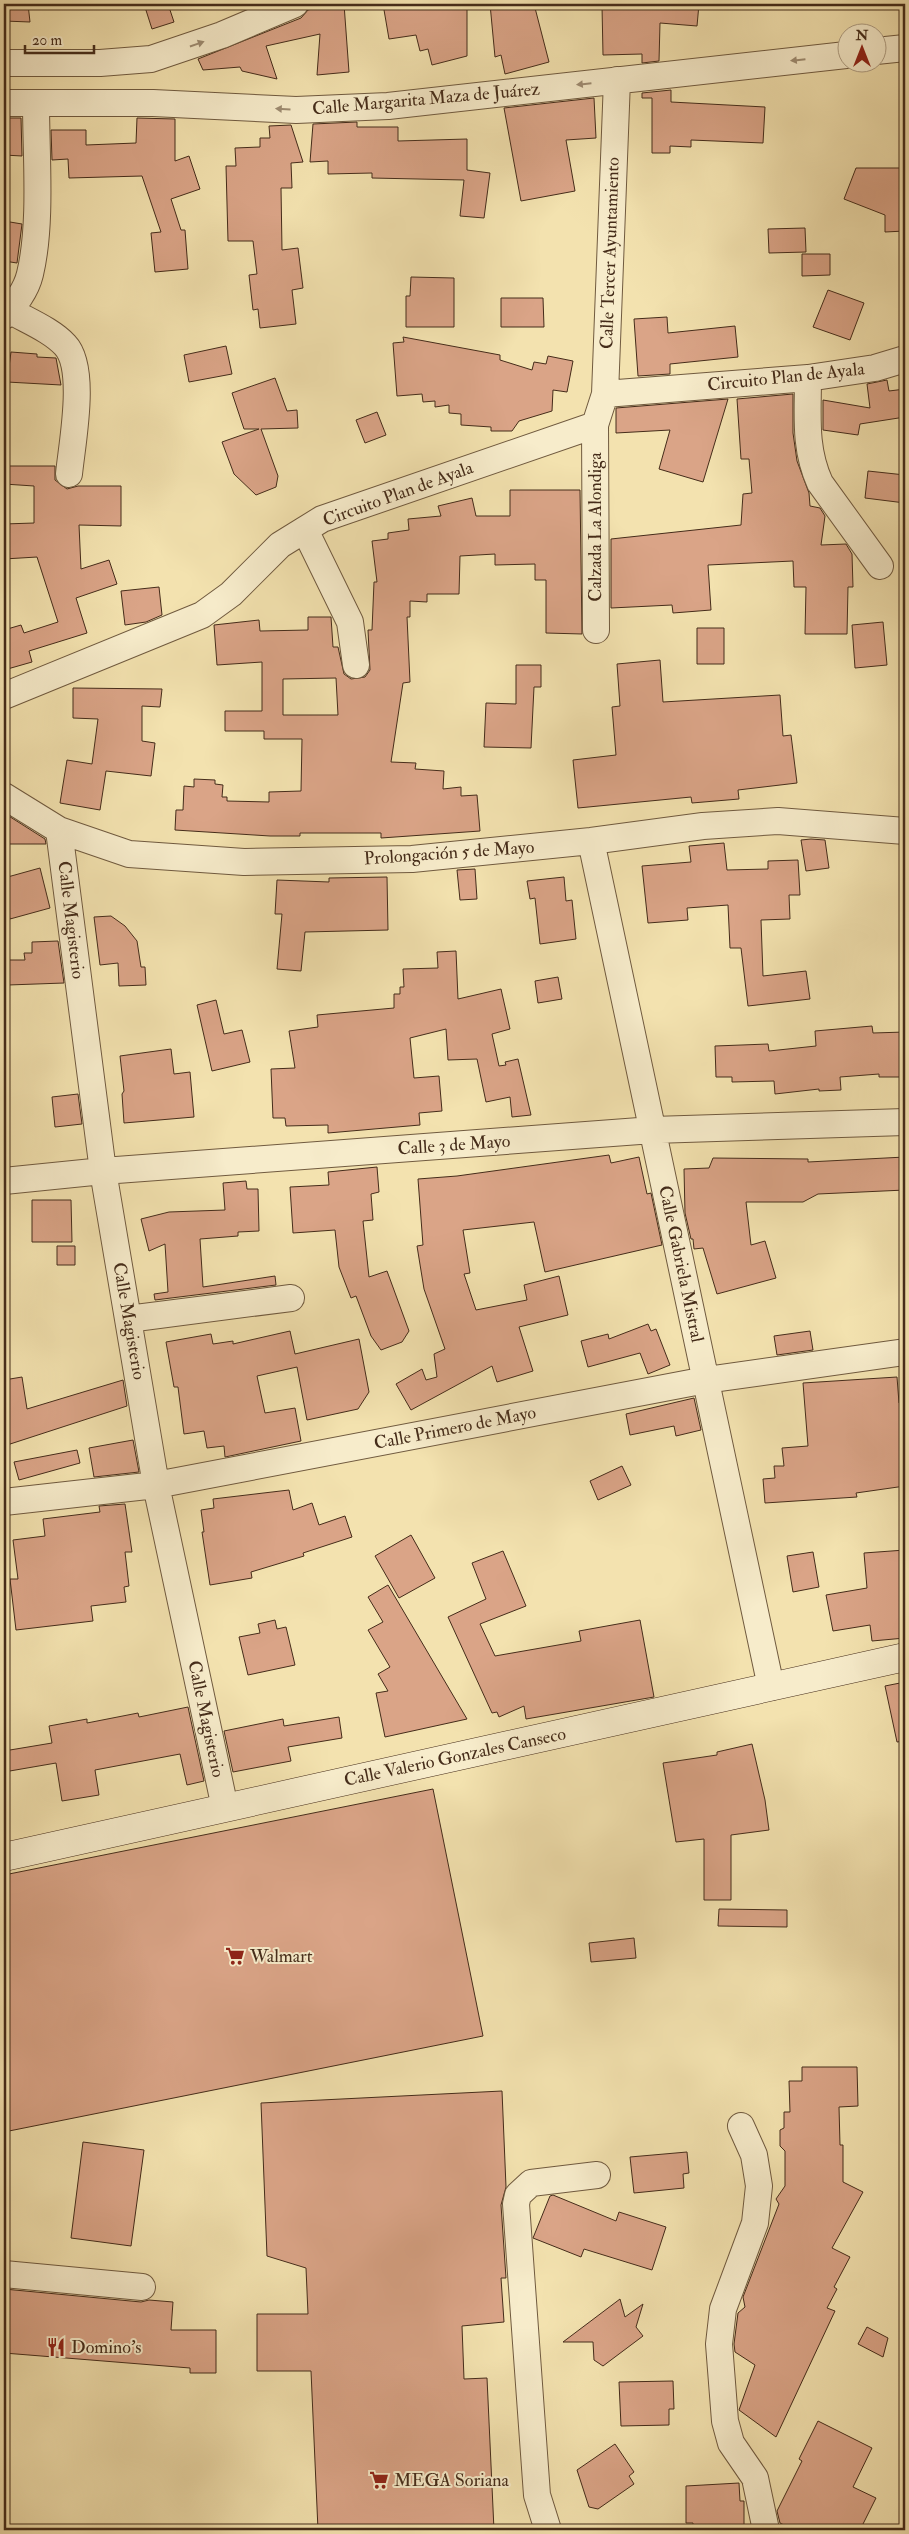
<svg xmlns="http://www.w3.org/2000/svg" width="909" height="2534" viewBox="0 0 909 2534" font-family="'IM FELL Double Pica',serif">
	<rect width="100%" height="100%" fill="#f3e2af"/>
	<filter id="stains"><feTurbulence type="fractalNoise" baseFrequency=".004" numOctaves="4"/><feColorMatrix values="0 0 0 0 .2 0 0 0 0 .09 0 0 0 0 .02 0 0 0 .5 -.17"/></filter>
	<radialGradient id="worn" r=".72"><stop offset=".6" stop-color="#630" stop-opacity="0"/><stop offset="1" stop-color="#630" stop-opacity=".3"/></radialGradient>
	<path fill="#daa487" stroke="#452c1a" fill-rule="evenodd" d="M4 4H28L30 22 4 21Z
		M144 4H168L174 22 152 29Z
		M334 4H344L349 72 317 75 320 34 266 46 277 79 242 71 240 67 203 70 198 59 301 18 308 10Z
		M383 4H467V56L432 65 428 49 420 51 416 35 389 39Z
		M490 4H534L549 62 505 74 501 55 495 57Z
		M647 4H699L697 26 660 23 659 61 642 63V54L603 55 602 6Z
		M671 90V102L765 107 763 143 691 140V147L670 146V153H652V98H642V93Z
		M594 98 596 138 566 140 575 191 521 201 504 108Z
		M5 118H21L22 156 4 155Z
		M137 118 175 119V161L189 156 200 189 171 199 181 230H185L188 269 155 272 151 233 161 232 142 176 69 178 68 159 52 160 51 130H86V145L136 143Z
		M357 122V127H398V141L467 139V170L490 173 484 218 460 216 464 180 372 178V173L328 174V161L310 162 313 124Z
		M291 125 303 162 291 163 292 188H281L282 250 298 248 303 288 292 290 296 324 260 328 258 309 253 310 249 275 257 274 253 241H228L226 166H236L235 148 260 147V138H270L269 126Z
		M856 168H905V231L885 232V215L844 199Z
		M4 221 22 224 17 263 4 261Z
		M805 228 806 252 769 253 768 229Z
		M802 254H830V275L802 276Z
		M411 277 454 278V327H406V296H410Z
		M828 290 864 303 850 340 813 327Z
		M501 298H543L544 327H501Z
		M667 317 668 333 735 326 738 357 670 364V374L638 376 634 319Z
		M403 337 500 355V360L532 370 534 362 546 364 548 356 573 361 567 392 553 390 552 411 519 421 512 431H491V427L461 425V414L449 413V405L435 407V401L423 402 422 394 397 396 393 343 404 342Z
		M226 346 232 374 189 382 184 355Z
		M11 352 37 354V357L56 358 61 385 7 382Z
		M275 378 287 411 297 410 298 428 261 429 278 476 276 487 256 495 234 474 222 442 259 429H244L232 393Z
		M887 380 889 391 905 389V417L860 424 858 435 823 430V400L870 408 867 384Z
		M793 394V433L797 461 809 493 810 506 820 508 825 516 821 545 846 544 852 554 853 587H848L847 634H805L806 587H794L793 561 708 565 711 610 673 613 672 605 611 608V539L741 525 743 494 752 493 749 459H741L737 399Z
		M728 399 703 482 659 469 670 430 616 433V408Z
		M377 412 386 435 365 443 356 420Z
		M4 466H55V480L67 489 78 486H121V526L79 525 81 569 109 560 117 584 76 598 87 633 29 651 32 662 4 670V630L21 625 24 633 58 622 37 557 4 559V524L34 523V486L4 484Z
		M868 471 905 475V503L865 498Z
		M510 490H580L582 634 546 633V580H535V564L495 565V554L460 556 459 594H427V602L410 601V617H407L410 682 403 683 391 762 416 763 415 769 444 771 443 789 461 787V796L477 795 480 831 381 838V833H300V836H270L175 830 176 810H183L184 786 194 787V779L215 780V784L223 785 222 797H227V801L269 802V792L301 791 302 739H264V731H225V711H262V662L217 665 214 625 259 620 260 631 308 630V617H331L333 647H338L344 674 351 679 365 677 370 670 368 630H372L374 582H377L372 541 388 539V533L409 530 408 519 441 516 438 506 472 498 476 516H510ZM336 678 338 715H283V679Z
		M159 587 162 615 146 622 125 625 121 591Z
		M883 622 887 665 855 668 852 625Z
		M697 628H724V664H697Z
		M660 660 663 702 780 695 783 736 791 735 797 783 738 790 739 799 692 803 691 797 578 808 573 760 616 755 612 707 620 706 617 664Z
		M516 665H541V687H534L531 748 484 747 486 703 516 704Z
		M73 688 162 689 160 707 142 706V741L155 743 151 776 106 771 100 810 60 803 67 760 92 764 98 719 73 718Z
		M4 813 45 839 46 844H4Z
		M811 839 825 840 829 868 806 871 801 840Z
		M724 843 727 870 768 869V861L798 860 800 895H789L790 919 761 920 763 976 806 971 810 999 748 1006 741 948H730L728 905 687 908 688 920 648 923 642 866 691 862 689 846Z
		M40 868 50 908 10 919 4 895V878Z
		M475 869 477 899 460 900 457 870Z
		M387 877 388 930 305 932 301 971 277 969 282 914H275L277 880 329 882V878Z
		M564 877 566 901 572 900 576 939 540 944 535 898 530 899 527 881Z
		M111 916 125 926 137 941 141 967H145L146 985 119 986 118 963 100 965 94 917Z
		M58 941 64 983 8 985 7 960H25L24 953H32V942Z
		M456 951 458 999 501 989 510 1029 492 1034 499 1066 506 1065 505 1062 518 1059 531 1115 512 1117 510 1097 486 1102 477 1059 448 1060 446 1029 410 1038 414 1078 439 1076 442 1111 419 1113 420 1125 328 1133V1125L286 1126 285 1118H273L271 1069 295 1068 289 1031 318 1027 317 1015 394 1008V994H400V987H404L403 969 438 968 437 952Z
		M558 977 562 999 538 1003 535 981Z
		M216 1000 224 1034 242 1030 250 1062 212 1071 197 1005Z
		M872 1026 873 1033 905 1032V1077H879V1074L840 1077 841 1090 819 1091V1089L775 1094 774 1081 732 1082V1077H716L715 1046 768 1044 769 1051 816 1046 815 1031Z
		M171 1049 174 1074 190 1072 194 1117 124 1123 122 1094 124 1091 120 1056Z
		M78 1094 82 1124 55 1127 52 1097Z
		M609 1155 611 1163 639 1157 647 1194 651 1193 662 1245 545 1272 534 1222 463 1230 470 1273 464 1274 476 1310 527 1300 524 1285 559 1276 568 1315 519 1327 533 1371 497 1382 492 1366 411 1410 396 1384 422 1369 426 1380 437 1377 434 1354 445 1349 424 1289 417 1246 423 1245 418 1179 457 1176Z
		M905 1157V1190L818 1194 803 1202H746L751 1245 765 1241 776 1278 717 1294 703 1248 694 1249 693 1239H691L685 1213 684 1169 709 1168 713 1158 808 1159V1162Z
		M377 1167 379 1192 371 1194 373 1220 363 1221 369 1277 387 1271 409 1331 402 1342 381 1350 371 1336 356 1296 351 1298 339 1267 335 1230 293 1233 290 1187 329 1185 328 1172Z
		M246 1181 247 1189H258L259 1231 238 1232V1236L200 1239 203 1287 275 1276 276 1285 155 1300 154 1294 168 1292 165 1244 149 1251 141 1219 169 1212 225 1210 223 1183Z
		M32 1200H71L72 1242H32Z
		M57 1246H75V1265H57Z
		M648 1324 651 1331 656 1329 670 1365 648 1374 640 1353 588 1367 581 1341 608 1334 609 1339Z
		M290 1331 295 1354 359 1339 369 1392 358 1409 307 1420 297 1367 257 1376 265 1413 295 1408 301 1441 225 1457 224 1446 207 1448 204 1431 184 1434 178 1387H174L166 1342 211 1334 213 1344 233 1341V1344Z
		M810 1331 813 1350 777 1355 774 1336Z
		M22 1377 27 1409 123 1380 127 1406 4 1446V1380Z
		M897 1377 899 1403H905V1486L856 1493 857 1497 765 1503 763 1479 775 1478 774 1466H784L782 1448 808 1446 803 1383Z
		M694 1398 701 1430 676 1436 674 1426 630 1435 626 1414Z
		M133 1440 139 1472 94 1477 89 1448Z
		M77 1450 80 1463 19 1480 14 1462Z
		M622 1466 631 1485 598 1500 590 1481Z
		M289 1490 293 1510 312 1503 319 1525 345 1516 352 1537 303 1553 304 1556 251 1572 252 1578 210 1585 202 1532H204L201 1510 214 1508 213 1499Z
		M125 1504 132 1552H125L129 1586 124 1587 126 1602 91 1606 93 1621 16 1630 10 1579H18L13 1540 45 1536 43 1519 100 1512 99 1506Z
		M411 1535 435 1578 399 1598 375 1556Z
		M905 1550V1638L872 1641 870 1625 833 1631 826 1595 867 1588 864 1553Z
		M503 1551 526 1606 480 1624 495 1656 581 1641 579 1631 640 1620 654 1697 526 1719 524 1706 499 1717 497 1712 492 1713 448 1617 486 1599 472 1563Z
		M813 1552 819 1587 793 1592 787 1556Z
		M388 1585 467 1719 385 1737 376 1693 388 1691 378 1674 390 1667 368 1630 383 1622 368 1597Z
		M275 1620 277 1629 286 1627 295 1665 248 1675 239 1637 260 1633 258 1624Z
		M905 1682V1741L897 1742 885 1686Z
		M188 1707 204 1781 187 1785 180 1754 95 1770 99 1795 62 1801 56 1763 4 1772V1751L52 1743 49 1726 87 1719V1723L138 1713 139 1717Z
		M339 1717 342 1738 288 1747 291 1761 233 1772 224 1731 283 1719 284 1726Z
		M752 1744 765 1800 769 1830 731 1835V1900H704V1839L676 1842 663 1763 717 1755V1752Z
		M433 1789 483 2036 4 2132V1875Z
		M719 1909 787 1910V1927L718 1926Z
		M634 1938 636 1958 591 1962 589 1943Z
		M802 2067H857L858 2106 839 2107 840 2145H843V2182L863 2192 832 2248 850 2257 834 2287 837 2289 827 2308 835 2311 776 2437 739 2410 755 2365 735 2352 734 2344 738 2313 745 2307 743 2297 779 2204 776 2199 785 2186V2151L780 2146V2130L784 2128V2112H790L789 2081H802Z
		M502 2091 506 2187 501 2205 506 2278H501L504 2322 462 2326 464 2379 487 2378 494 2530H318L311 2371H257V2314H308L306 2268 267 2256 261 2103Z
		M83 2142 144 2150 131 2246 71 2238Z
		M687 2152 689 2173 683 2174 684 2188 634 2193 630 2157Z
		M553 2195 616 2221 619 2212 666 2227 652 2270 584 2249 581 2257 533 2238 550 2196Z
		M4 2289 141 2302 149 2300 173 2302 171 2330H216V2373H190V2368L4 2353Z
		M620 2299 625 2317 643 2304 636 2327 643 2336 603 2366 594 2360 593 2342H563Z
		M867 2327 888 2338 883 2357 858 2344Z
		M673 2381 674 2409H669V2425L621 2426 619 2382Z
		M818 2421 872 2448 853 2487 876 2498 860 2530H794L780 2523 777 2511 802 2461 799 2459Z
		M615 2444 634 2472 629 2476 634 2484 598 2509 589 2507 577 2470Z
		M739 2483 740 2501H744V2530H693V2523H686V2486Z"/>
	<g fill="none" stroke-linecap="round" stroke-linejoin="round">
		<g stroke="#705a3f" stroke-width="28">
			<path id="street" d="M876 51 905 48
				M4 63H100L151 59 222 35 295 4
				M4 103H153L296 110 388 106 846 55
				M9 310C28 321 51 330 65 345 87 368 72 443 69 474
				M4 316C15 304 26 291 30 274 42 224 36 156 36 103
				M808 378C808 415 804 448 820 483L880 566
				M605 394 808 378 875 368 905 359
				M305 530 350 622 356 665
				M596 630 595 425 605 394 617 80
				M4 696 202 615 231 594 280 545 322 519 595 425
				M4 796 59 830 129 854 244 862 412 859 591 841 703 826 778 821 905 831
				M59 830 103 1171 156 1485 225 1808
				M591 841 771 1687
				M4 1181 103 1171 653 1130 905 1122
				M128 1319 291 1298
				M4 1502 156 1485 706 1380 905 1352
				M741 2126 754 2155 759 2186 755 2223 723 2309 719 2344 725 2421 731 2443 755 2478 766 2530
				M4 2274 142 2287
				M548 2530 537 2495 516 2204 518 2195 531 2183 597 2175"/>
		</g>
		<g stroke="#452c1a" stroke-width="29">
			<path id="secondary" d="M4 1857 905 1657"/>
		</g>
		<use href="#street" stroke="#f7eccb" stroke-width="26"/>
		<use href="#secondary" stroke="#f7eccb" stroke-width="28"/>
	</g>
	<defs><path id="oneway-solid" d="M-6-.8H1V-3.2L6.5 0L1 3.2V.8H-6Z" transform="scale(1.25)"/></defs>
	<g fill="#9e8c72">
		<use href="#oneway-solid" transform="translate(197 44) rotate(-19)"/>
		<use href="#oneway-solid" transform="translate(798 60) rotate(174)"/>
		<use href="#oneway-solid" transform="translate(584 84) rotate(174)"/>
		<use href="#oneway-solid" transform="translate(283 109) rotate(-177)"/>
	</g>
	<defs>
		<g id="supermarket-bare" transform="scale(1.5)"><path d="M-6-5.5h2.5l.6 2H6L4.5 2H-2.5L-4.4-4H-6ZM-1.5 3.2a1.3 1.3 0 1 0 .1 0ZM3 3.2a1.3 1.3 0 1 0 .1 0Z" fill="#8f2418" stroke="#f7eccb" stroke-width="2.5" paint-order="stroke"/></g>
		<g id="restaurant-bare" transform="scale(1.5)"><path d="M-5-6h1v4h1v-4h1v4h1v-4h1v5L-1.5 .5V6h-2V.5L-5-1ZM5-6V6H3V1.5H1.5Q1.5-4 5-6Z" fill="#8f2418" stroke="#f7eccb" stroke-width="2.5" paint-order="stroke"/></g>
	</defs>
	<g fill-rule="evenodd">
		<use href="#supermarket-bare" x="235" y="1956"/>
		<use href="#restaurant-bare" x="56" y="2347"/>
		<use href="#supermarket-bare" x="379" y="2480"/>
	</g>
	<g text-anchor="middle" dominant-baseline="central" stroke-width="4" stroke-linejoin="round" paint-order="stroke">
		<g font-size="18" fill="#452c1a" stroke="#f7eccb">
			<text transform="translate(426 99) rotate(-5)">Calle Margarita Maza de Juárez</text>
			<text transform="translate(610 253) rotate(-88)">Calle Tercer Ayuntamiento</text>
			<text transform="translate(786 377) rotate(-6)">Circuito Plan de Ayala</text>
			<text transform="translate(398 494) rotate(-20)">Circuito Plan de Ayala</text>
			<text transform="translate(595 527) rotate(-90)">Calzada La Alondiga</text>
			<text transform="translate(449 853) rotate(-4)">Prolongación 5 de Mayo</text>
			<text transform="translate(71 920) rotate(83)">Calle Magisterio</text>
			<text transform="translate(454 1145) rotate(-4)">Calle 3 de Mayo</text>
			<text transform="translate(681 1264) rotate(78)">Calle Gabriela Mistral</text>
			<text transform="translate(129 1321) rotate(80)">Calle Magisterio</text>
			<text transform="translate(455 1428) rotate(-11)">Calle Primero de Mayo</text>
			<text transform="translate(206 1719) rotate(78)">Calle Magisterio</text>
			<text transform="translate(455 1757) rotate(-12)">Calle Valerio Gonzales Canseco</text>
		</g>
		<g font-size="18" fill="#452c1a" stroke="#f7eccb" text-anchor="start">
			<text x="250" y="1956">Walmart</text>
			<text x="71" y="2347">Domino's</text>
			<text x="394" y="2480">MEGA Soriana</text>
		</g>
	</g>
	<rect width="909" height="2534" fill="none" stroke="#f3e2af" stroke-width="20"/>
	<rect x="5" y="5" width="899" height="2524" fill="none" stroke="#452c1a" stroke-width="2.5"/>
	<rect x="10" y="10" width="889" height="2514" fill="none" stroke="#452c1a"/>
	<g transform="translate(862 48)"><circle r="24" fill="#f7eccb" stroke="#b09f84"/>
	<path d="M0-4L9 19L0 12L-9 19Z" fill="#8f2418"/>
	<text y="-8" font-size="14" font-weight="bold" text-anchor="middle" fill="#452c1a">N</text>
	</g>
	<path d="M25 45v8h69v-8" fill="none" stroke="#452c1a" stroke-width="2.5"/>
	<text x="32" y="45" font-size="15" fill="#452c1a" stroke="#f7eccb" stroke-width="4" paint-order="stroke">20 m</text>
	<rect width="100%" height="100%" filter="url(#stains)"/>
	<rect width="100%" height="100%" fill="url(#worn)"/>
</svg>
